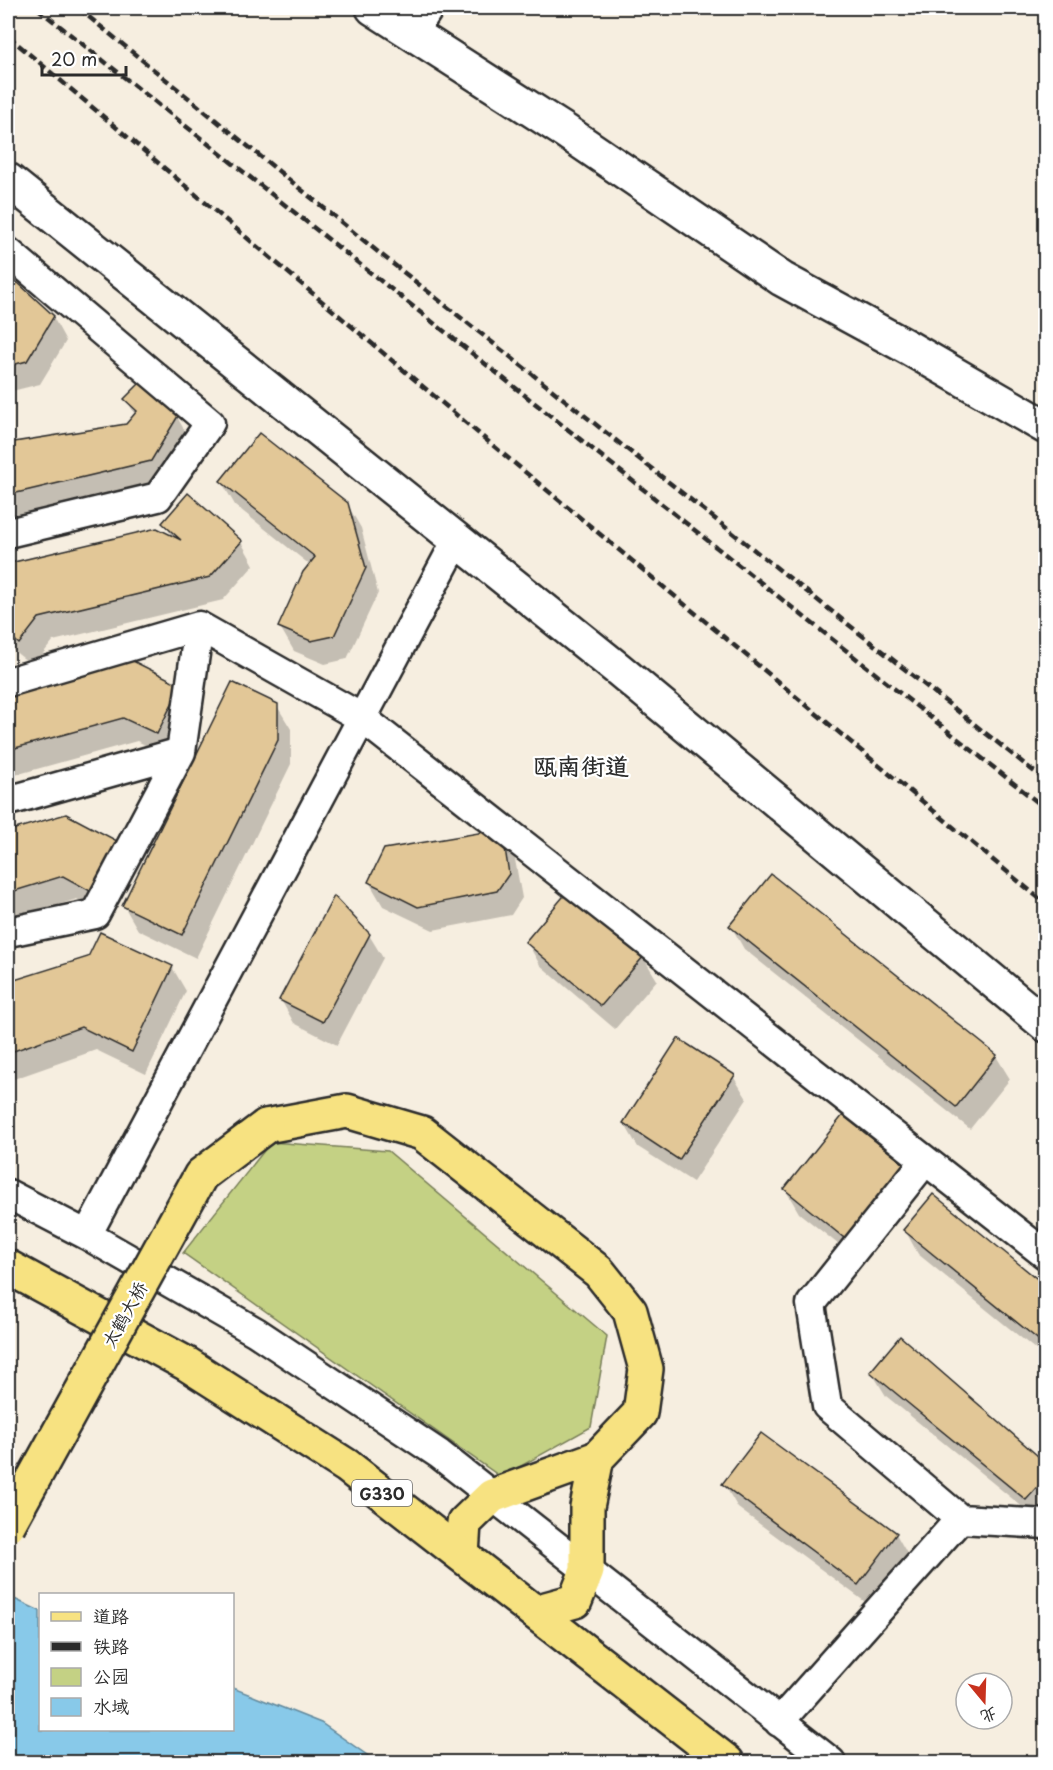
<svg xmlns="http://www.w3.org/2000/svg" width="1053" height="1770" viewBox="0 0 1053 1770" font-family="'Playpen Sans','LXGW WenKai TC',sans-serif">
	<rect width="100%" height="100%" fill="#f6eee0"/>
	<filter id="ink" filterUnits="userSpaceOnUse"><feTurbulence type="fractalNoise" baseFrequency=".0167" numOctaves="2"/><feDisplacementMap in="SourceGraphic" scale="12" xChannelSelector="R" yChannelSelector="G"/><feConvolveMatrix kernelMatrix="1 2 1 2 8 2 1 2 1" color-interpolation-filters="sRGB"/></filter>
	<g filter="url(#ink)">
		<path fill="#c4d184" stroke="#787e58" stroke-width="1.5" d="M271 1142 388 1151 607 1336 591 1427 501 1477 183 1253Z"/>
		<path fill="#88c9e9" stroke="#638a9d" stroke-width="1.5" d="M8 1596 40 1611V1730H232L233 1688 321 1723 377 1762H8Z"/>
		<path fill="#0003" d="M17 284 53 317 66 341 40 384 8 392V320L12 316 8 309V294Z
			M126 399 177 417 190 440 165 484 8 522V445L127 425 136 416Z
			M221 481 347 504 361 528 378 593 347 659 325 664 294 651 280 627 310 565 235 505Z
			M164 523 241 542 254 565 223 600 53 641 33 666 8 646V569L11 564 172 536Z
			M131 662 180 687 170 757 137 741 8 777V697Z
			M277 706 291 729V764L196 958 138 930 124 906Z
			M66 815 105 914 77 899 8 920V832Z
			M501 831 514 854 522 898 511 915 433 930 383 906 369 882Z
			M731 926 996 1056 1010 1079 970 1129 744 949Z
			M369 935 383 958 337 1045 294 1023 281 1000Z
			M527 942 643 957 657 980 615 1029 540 965Z
			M89 958 172 967 186 991 146 1074 96 1050 8 1081V983Z
			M733 1076 747 1099 693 1182 638 1147 624 1123Z
			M908 1169 921 1192 863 1264 799 1213 785 1189Z
			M905 1230 1046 1288V1358L918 1254Z
			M872 1373 1046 1465V1517L1041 1522 886 1396Z
			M724 1484 896 1534 909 1557 872 1607 738 1508Z"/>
		<path fill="#e2c797" stroke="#2b2b2b" stroke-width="1.5" d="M17 282 54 316 27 361 8 366V318L13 312 8 306V292Z
			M142 381 178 416 151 461 8 495V443L126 424 137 411 124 399Z
			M259 433 348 503 366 568 334 636 311 641 278 627 303 572 315 557 220 481Z
			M188 493 242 541 210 577 39 618 19 644 8 634V566L10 563 157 528 181 540 162 523Z
			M131 660 181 685 157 734 123 718 8 750V695Z
			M232 682 278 704V740L182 935 122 906Z
			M66 814 119 842 92 892 63 876 8 893V831Z
			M502 829 509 874 497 891 418 907 368 882 384 849Z
			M771 874 997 1055 956 1107 729 926Z
			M568 891 644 956 601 1006 525 942Z
			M334 896 370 934 323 1022 279 1000Z
			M100 932 173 966 132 1052 81 1027 8 1053V982L88 957Z
			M678 1038 735 1075 679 1160 623 1123Z
			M843 1115 909 1168 849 1242 784 1189Z
			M933 1194 1046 1286V1346L903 1230Z
			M900 1336 1046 1463V1478L1026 1500 870 1372Z
			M761 1433 897 1533 858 1585 722 1484Z"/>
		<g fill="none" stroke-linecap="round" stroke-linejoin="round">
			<g stroke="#2b2b2b" stroke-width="33">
				<path id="minor" d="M413 33 429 8
					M8 252 210 423 158 497 8 533
					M8 682 199 626
					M8 801 181 752
					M8 932 95 914 181 752 199 626 362 718 1046 1255
					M925 1161 811 1304 827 1406 960 1519 1046 1524
					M8 1194 87 1235 256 1332 439 1454 831 1762
					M87 1235 457 540
					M779 1722 960 1519"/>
			</g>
			<g stroke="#2b2b2b" stroke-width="38">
				<path id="tertiary" d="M373 8 565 131 782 279 909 348 1046 427
					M8 180 618 669 1046 1025"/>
			</g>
			<g stroke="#2b2b2b" stroke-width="38">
				<path id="primary" d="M266 1126 347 1111 422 1133 599 1272 630 1311 646 1369 640 1413 597 1458 492 1496 464 1523 462 1555
					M535 1612 575 1601 587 1571V1507L597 1458"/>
			</g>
			<g stroke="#2b2b2b" stroke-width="38">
				<path id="trunk" d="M8 1267 187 1364 347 1466 727 1762"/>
			</g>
			<use href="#minor" stroke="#fff" stroke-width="28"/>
			<use href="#tertiary" stroke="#fff" stroke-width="33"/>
			<use href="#primary" stroke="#f7e281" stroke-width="33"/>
			<use href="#trunk" stroke="#f7e281" stroke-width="33"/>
			<path stroke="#2b2b2b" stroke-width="4.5" stroke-dasharray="9 4.5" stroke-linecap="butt" d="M37 8 1046 809
				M78 8 378 252 1046 781
				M8 36 472 428 1046 904"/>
			<g stroke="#2b2b2b" stroke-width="38" stroke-linecap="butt">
				<path id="primary-bridge" d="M8 1525 201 1175 266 1126"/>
			</g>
			<use href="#primary-bridge" stroke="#f7e281" stroke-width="33"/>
		</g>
	</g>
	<g text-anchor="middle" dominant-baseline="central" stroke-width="4.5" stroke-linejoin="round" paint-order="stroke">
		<rect fill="#fff" stroke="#6b6b6b" stroke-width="1.5" x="352" y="1480" width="60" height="26" rx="4.5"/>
		<g font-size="16" font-weight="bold" fill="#2b2b2b">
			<text x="382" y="1493">G330</text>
		</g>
		<g font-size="18" fill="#2b2b2b" stroke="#fff">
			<text transform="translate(124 1314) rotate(-61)">太鹤大桥</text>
		</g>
		<g font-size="24" font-weight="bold" fill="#2b2b2b" stroke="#fff">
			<text x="581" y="765">瓯南街道</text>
		</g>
	</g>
	<rect width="1053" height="1770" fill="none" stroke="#fff" stroke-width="30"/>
	<rect x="15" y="15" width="1023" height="1740" fill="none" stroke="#2b2b2b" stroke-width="2" filter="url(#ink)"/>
	<rect x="39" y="1593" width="195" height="138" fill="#ffffff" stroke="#aaaaaa" stroke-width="1.5"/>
	<rect x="51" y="1612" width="30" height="9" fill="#f7e281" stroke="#aaaaaa" stroke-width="1.5"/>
	<text x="93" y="1623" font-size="18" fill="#2b2b2b">道路</text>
	<rect x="51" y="1642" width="30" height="9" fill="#2b2b2b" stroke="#aaaaaa" stroke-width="1.5"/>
	<text x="93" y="1653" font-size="18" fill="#2b2b2b">铁路</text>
	<rect x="51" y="1668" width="30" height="18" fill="#c4d184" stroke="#aaaaaa" stroke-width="1.5"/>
	<text x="93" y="1683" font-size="18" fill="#2b2b2b">公园</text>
	<rect x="51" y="1698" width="30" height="18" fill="#88c9e9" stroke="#aaaaaa" stroke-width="1.5"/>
	<text x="93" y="1713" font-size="18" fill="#2b2b2b">水域</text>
	<g transform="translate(984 1701) rotate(161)"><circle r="28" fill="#ffffff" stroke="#aaaaaa" stroke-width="1.5"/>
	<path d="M0-4.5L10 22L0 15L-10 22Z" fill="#c8321e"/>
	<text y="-9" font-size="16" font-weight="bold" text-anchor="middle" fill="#2b2b2b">北</text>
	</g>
	<path d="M42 66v9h84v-9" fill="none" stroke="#2b2b2b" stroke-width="3"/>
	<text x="51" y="66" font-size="18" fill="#2b2b2b" stroke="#ffffff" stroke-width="4.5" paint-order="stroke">20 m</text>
</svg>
